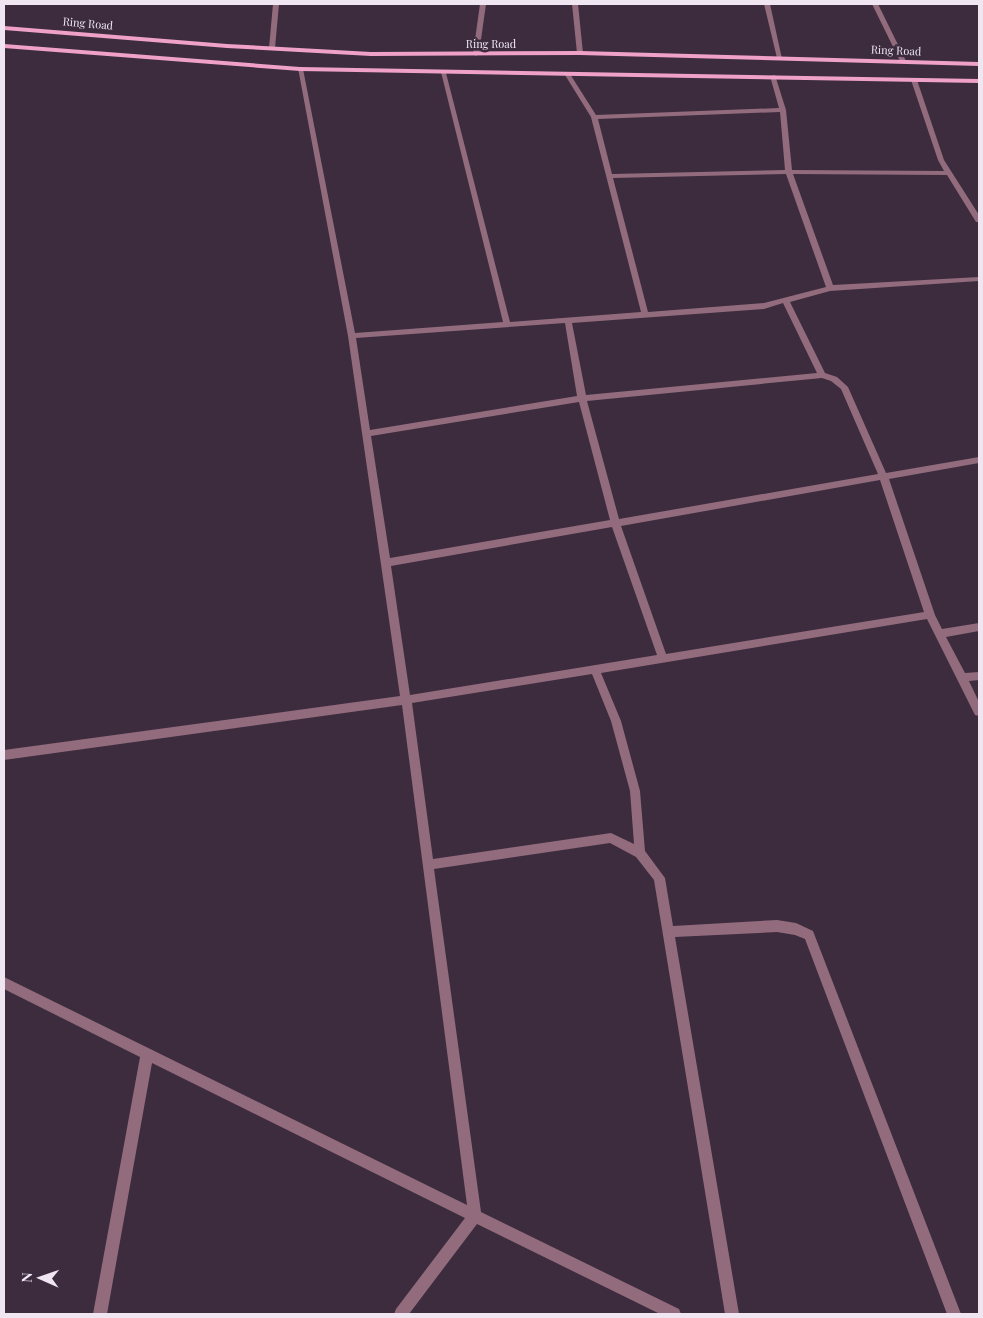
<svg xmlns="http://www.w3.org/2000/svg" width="983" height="1318" font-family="'Playfair Display',serif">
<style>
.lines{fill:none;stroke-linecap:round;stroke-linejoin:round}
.street{fill:#926b7d;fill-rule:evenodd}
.primary{fill:#f0a1c8;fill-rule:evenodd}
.labels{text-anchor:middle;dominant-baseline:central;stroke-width:5;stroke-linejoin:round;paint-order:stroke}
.far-street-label{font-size:11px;fill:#f0e6f2;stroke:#3c2c3e}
</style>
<rect width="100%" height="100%" fill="#3c2c3e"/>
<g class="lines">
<g class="street">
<polygon points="273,4 279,4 275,48 272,50 269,48"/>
<polygon points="480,4 486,4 479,54 476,56 473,54"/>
<polygon points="572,4 578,4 583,53 580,55 577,53"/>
<polygon points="764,4 770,4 782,59 777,58"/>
<polygon points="872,4 878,4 906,61 905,62 900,61"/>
<path d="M298 68 303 69 355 333 503 322 441 72 446 73 510 322 641 312 591 117 565 75 566 74H570L596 115 779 108 770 76 775 75 786 110 792 170 944 171 938 160 911 80 914 78 917 80 944 160 979 215V222H976L947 175 793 174 833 285 979 277V281L830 291 790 302 825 373 837 377 848 387 886 473 979 457V463L889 479 935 615 942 629 979 623V631L946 637 965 673 979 672V680L969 681 979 702V716L975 715 927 619 601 673 621 721 640 791 645 851 665 878 673 926 777 920 796 923 813 931 961 1314H947L805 939 795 935 777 932 675 937 739 1314H725L654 880 636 857 610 843 434 869 481 1212 679 1309 681 1314H660L477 1224 409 1314H394L396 1309 465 1218 152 1063 107 1314H93L140 1057 4 989V977L467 1205 402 705 4 760V750L400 696 348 336ZM780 112 785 170 612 174 598 119ZM786 174 826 287 764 303 648 312 613 178ZM783 303 817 373 586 395 572 323 764 309ZM565 323 577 396 370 430 356 338ZM822 378 831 381 841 389 878 474 619 519 587 401ZM579 402 610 520 390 558 371 436ZM880 480 924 612 666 654 621 526ZM612 527 657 655 410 695 391 566ZM592 674 611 721 630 791 634 844 611 833 433 859 412 703Z"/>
</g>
<g class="primary">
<polygon points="4,26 227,44 371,52 580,51 979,62 979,66 580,55 371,56 227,48 4,30"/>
<polygon points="4,44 300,67 979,79 979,83 300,71 4,48"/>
</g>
</g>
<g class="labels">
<g class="far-street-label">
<text transform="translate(88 23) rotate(5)">Ring Road</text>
<text x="491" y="43">Ring Road</text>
<text transform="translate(896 50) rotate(2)">Ring Road</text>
</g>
</g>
<rect width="983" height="1318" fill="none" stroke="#f0e6f2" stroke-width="10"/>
<g transform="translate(40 1278) rotate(272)" stroke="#3c2c3e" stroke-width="4" paint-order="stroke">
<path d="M0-4L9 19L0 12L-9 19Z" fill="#f0e6f2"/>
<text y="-8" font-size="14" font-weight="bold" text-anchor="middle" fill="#f0e6f2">N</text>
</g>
</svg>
